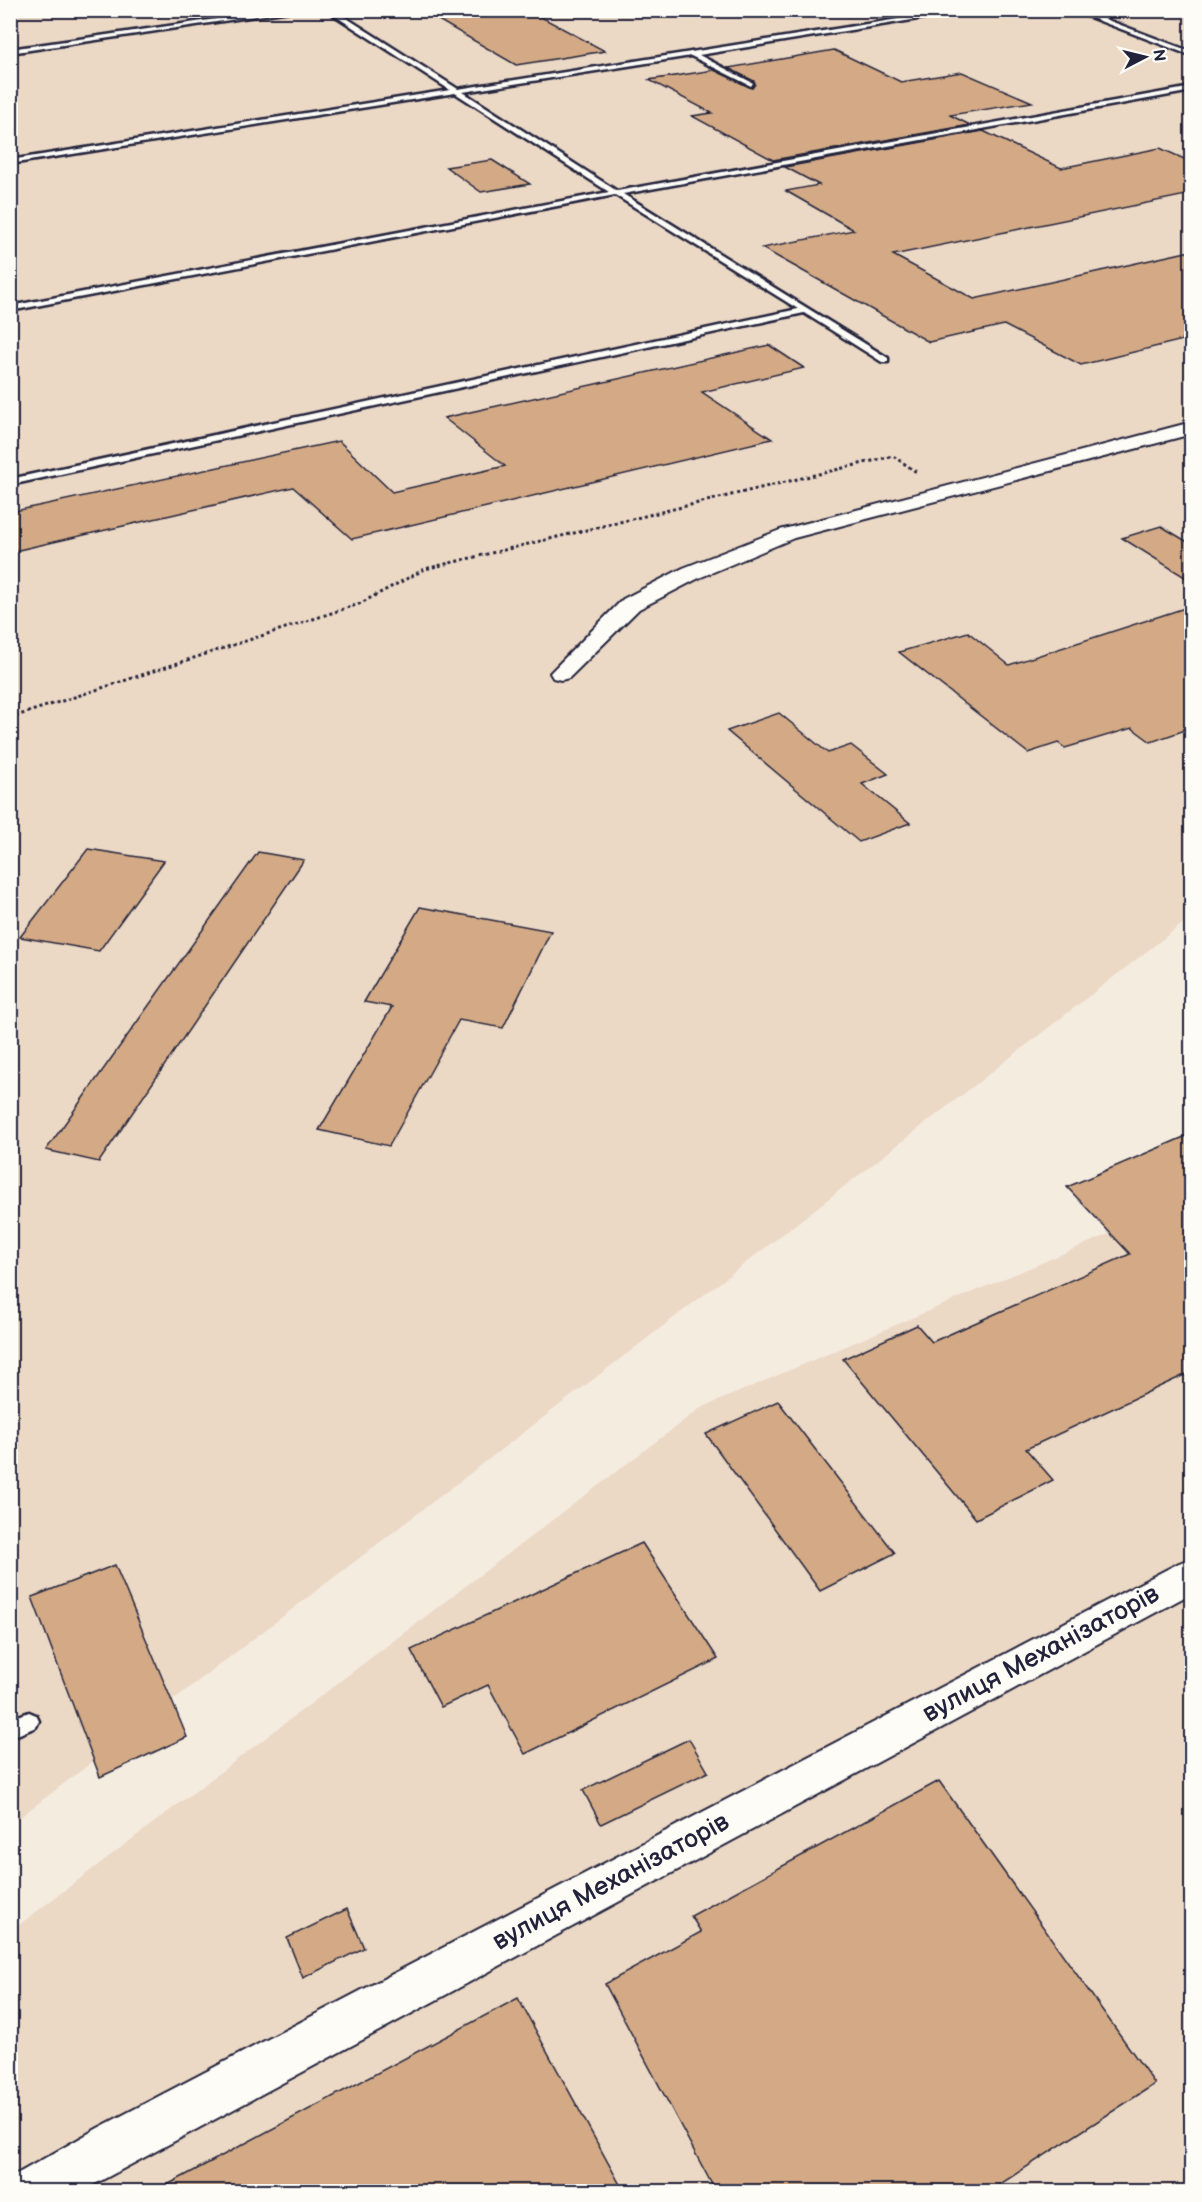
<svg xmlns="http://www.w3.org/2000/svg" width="1202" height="2202" font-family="'Balsamiq Sans',sans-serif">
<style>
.built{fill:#ebd8c5}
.building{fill:#d3aa85;stroke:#22223b;stroke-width:1.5}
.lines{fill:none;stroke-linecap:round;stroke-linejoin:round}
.lane-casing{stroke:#22223b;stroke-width:5}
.street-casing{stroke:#22223b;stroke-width:4}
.path{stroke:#22223b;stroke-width:3;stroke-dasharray:3 3;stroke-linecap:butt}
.lane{fill:#fdfcf7;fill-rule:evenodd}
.street{fill:#fdfcf7;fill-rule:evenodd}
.labels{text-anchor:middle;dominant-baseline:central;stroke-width:4.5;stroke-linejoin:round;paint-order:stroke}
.near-street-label{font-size:26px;fill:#22223b;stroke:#fdfcf7}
</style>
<rect width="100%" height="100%" fill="#f5ece0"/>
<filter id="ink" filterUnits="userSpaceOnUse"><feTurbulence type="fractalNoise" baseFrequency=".0167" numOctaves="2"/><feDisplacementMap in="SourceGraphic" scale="12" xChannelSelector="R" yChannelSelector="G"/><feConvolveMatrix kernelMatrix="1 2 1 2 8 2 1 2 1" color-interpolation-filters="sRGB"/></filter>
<g filter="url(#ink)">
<g class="built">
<polygon points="11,11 1191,11 1191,917 743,1265 11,1824"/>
<polygon points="1191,1199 1191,2191 11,2192 11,1931 699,1409"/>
</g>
<g class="building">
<polygon points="421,10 528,10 605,51 516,65"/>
<polygon points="834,50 901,82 962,72 1032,102 950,115 970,125 773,160 692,116 712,113 649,80 714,70 752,88 755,84 754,81 728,68"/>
<polygon points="983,131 1061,168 1160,148 1191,162 1191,194 893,255 974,299 1191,251 1191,338 1081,365 1004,325 929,342 762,248 854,230 786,191 819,185 785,167"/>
<polygon points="492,160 530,184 481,192 446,167"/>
<polygon points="769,345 804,368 702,392 772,439 352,539 293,487 10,552 10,512 339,441 392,492 505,466 444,418"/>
<polygon points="1161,526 1191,544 1191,581 1122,538"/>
<polygon points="1191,606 1191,728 1151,742 1132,728 1065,748 1058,743 1028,753 899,652 968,632 1009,665"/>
<polygon points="779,713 828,753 851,745 888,774 862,784 910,823 859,842 727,731"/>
<polygon points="88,849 164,861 99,951 20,937"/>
<polygon points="258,852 304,860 99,1162 46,1150"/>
<polygon points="420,907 551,931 503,1028 459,1020 389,1146 319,1130 392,1007 364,1002"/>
<polygon points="1191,1134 1191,1372 1026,1449 1053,1480 976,1519 843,1359 917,1325 932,1342 1130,1254 1067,1187"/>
<polygon points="778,1401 895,1553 820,1591 706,1434"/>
<polygon points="642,1543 718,1659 525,1754 488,1685 441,1707 411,1650"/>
<polygon points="115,1565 187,1737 100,1777 32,1597"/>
<polygon points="689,1739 708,1772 601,1824 583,1790"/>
<polygon points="939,1781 1155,2084 988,2192 716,2192 605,1984 701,1932 691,1916"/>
<polygon points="347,1909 364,1948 303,1978 287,1938"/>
<polygon points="518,1998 624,2192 154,2192"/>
</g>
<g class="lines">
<defs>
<g id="lane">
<polygon points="278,10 297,10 10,53 10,49"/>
<polygon points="326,10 334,10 458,89 955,10 973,10 699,55 753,83 751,86 691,56 463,92 617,191 1192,87 1192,91 623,194 888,358 888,362 882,362 804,313 10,485 10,479 798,309 615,195 10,311 10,306 609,192 455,93 10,164 10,160 450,90"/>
<polygon points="1071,10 1081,10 1192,52 1192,56"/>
<polygon points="29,1712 36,1715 39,1721 36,1727 10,1738 10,1719"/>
</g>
<g id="street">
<polygon points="1192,422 1192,434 794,538 699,578 639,609 569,678 561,680 553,678 550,673 623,599 683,568 780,530"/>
<polygon points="1192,1558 1192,1593 80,2192 10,2192 15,2175 98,2128 1179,1563"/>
</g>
</defs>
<use href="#lane" class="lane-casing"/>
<use href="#street" class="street-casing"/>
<polyline class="path" points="10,718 359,604 425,569 893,456 918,473"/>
<use href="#lane" class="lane"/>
<use href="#street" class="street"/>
</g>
</g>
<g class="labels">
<g class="near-street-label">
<text transform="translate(1041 1654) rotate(-28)">вулиця Механізаторів</text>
<text transform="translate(611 1882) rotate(-28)">вулиця Механізаторів</text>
</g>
</g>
<rect width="1202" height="2202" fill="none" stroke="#fdfcf7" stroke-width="36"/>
<rect x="18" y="18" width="1166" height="2166" fill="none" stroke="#22223b" stroke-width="2" filter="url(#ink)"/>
<g transform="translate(1145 57) rotate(83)" stroke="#fdfcf7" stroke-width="4.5" paint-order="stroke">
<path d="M0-4.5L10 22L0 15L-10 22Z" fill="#22223b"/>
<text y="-9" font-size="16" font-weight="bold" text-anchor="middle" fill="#22223b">N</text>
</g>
</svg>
